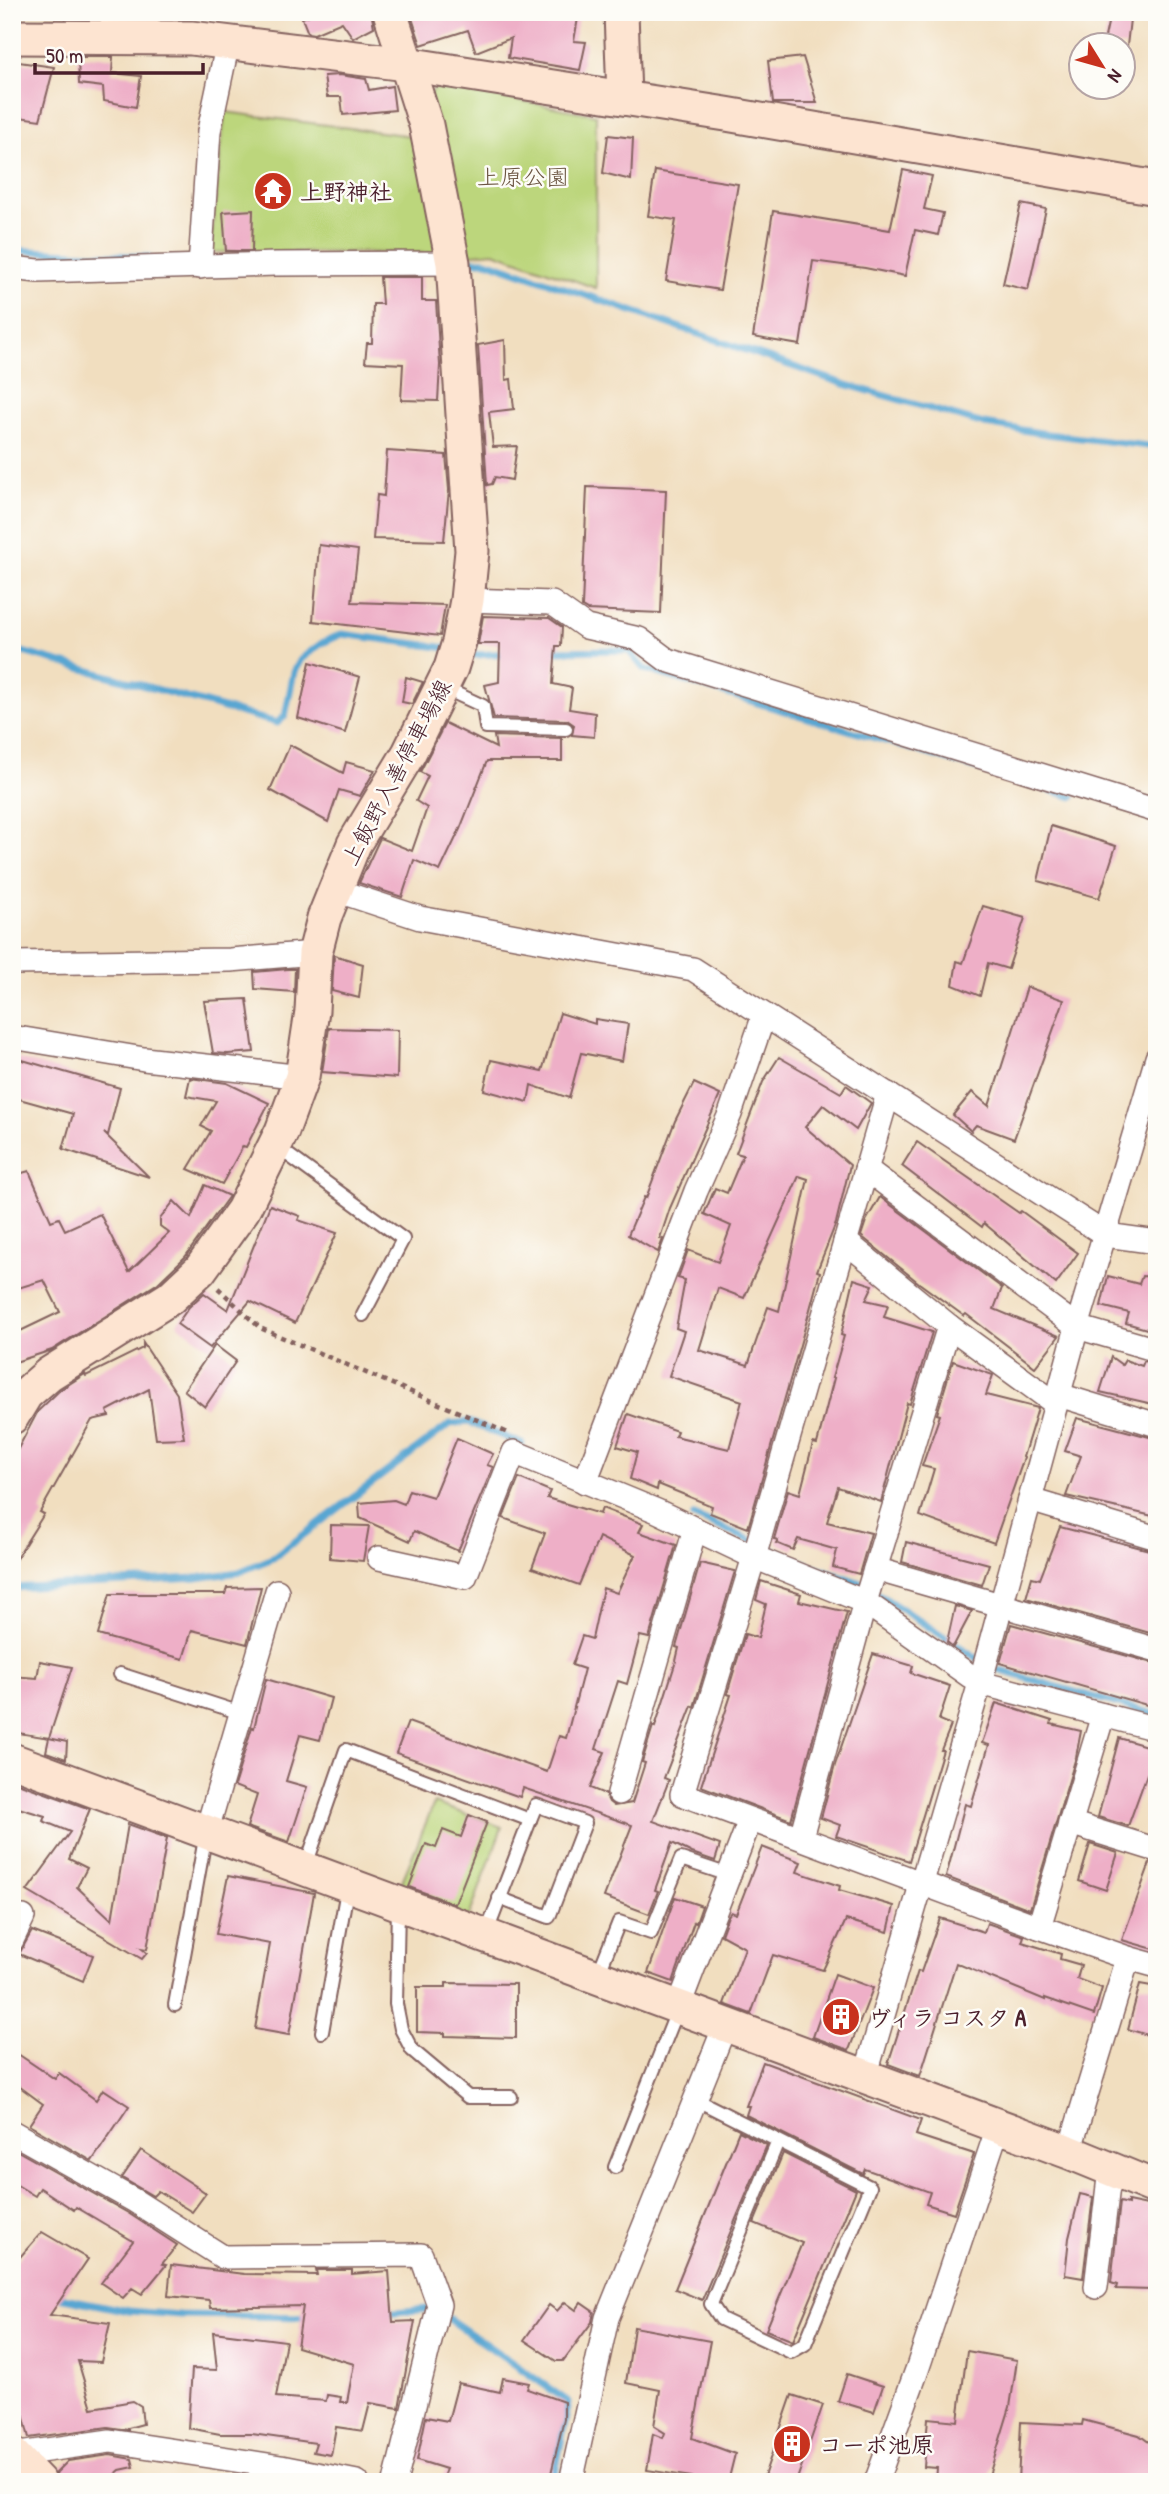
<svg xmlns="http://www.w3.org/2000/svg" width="1169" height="2494" font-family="'Patrick Hand','Klee One',sans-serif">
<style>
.green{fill:#bcd67c;stroke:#837a54;stroke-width:2}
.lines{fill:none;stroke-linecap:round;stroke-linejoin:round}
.stream{stroke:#59a6d2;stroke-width:7}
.building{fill:#eeafc7;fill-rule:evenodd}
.lane-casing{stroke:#84625f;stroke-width:16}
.street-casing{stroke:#84625f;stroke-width:26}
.secondary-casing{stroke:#84625f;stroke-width:37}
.path{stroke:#84625f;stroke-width:4.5;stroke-dasharray:5 5;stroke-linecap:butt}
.lane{stroke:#fff;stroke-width:12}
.street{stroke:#fff;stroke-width:23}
.secondary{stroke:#fde4d1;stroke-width:33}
.labels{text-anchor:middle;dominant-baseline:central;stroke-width:5;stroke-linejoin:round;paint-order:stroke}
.park-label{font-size:23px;fill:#6c5643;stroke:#fdfcf7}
.poi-label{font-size:23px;font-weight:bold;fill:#4a1f2b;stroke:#fdfcf7;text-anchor:start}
.street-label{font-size:23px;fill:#4a1f2b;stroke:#fdfcf7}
</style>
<rect width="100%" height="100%" fill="#fdfcf7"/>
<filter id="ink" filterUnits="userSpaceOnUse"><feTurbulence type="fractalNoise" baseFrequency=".0143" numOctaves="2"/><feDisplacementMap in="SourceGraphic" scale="14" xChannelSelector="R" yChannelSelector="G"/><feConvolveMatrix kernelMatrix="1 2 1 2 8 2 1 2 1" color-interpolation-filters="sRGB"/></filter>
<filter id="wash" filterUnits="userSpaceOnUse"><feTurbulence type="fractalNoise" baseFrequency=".00686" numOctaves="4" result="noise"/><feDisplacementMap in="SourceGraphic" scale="28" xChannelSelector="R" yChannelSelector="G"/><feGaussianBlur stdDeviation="1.57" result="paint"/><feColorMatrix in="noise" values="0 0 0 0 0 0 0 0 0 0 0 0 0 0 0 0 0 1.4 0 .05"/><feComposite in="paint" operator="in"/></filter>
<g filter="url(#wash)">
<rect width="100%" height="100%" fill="#f1debf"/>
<g class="green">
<polygon points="438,85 596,115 596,288 494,252 463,255 427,97"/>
<polygon points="225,112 419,137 443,253 210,252"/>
<polygon points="434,1803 502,1827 469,1917 399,1889"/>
</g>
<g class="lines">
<g class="stream">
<polyline points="12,250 148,257"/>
<polyline points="461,261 486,261 844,384 984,424 1047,434 1157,447"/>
<polyline points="12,649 277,723 285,716 294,672 301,659 322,643 342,634 447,648"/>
<polyline points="549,651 628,650 644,669 1073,797"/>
<polyline points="465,653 475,655 509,653"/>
<polyline points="694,1516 804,1563 861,1583 994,1669 1157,1715"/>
<polyline points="12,1588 196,1578 239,1572 273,1558 450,1424 469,1422 522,1444"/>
<polyline points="54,2296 129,2311 180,2315 310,2317"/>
<polyline points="385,2313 428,2309 448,2318 569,2402 553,2482"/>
</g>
</g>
<g id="blocks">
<g class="building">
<polygon points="317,12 371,12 374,27 353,38 342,22 314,34 308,33 302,18"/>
<polygon points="410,12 533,12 578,18 574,41 586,42 580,70 508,58 511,38 476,52 468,30 421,45"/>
<polygon points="1110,14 1130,19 1127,46 1103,46"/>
<polygon points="78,57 113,57 112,73 141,76 136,107 104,101 103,87 79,84"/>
<polygon points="803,57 817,103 773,103 768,61"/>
<polygon points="12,61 54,67 40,120 12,116"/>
<polygon points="340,75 366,79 369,90 392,86 395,110 343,115 341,97 327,97 324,76"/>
<polygon points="608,135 633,138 631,180 603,173"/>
<polygon points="903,170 932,176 924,209 943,213 938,235 915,230 905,276 865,268 813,261 800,345 753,337 773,211 890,230"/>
<polygon points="655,171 738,184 720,290 666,281 676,220 648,216"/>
<polygon points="1021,204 1046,209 1028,290 1003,284"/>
<polygon points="253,210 252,251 226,251 223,212"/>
<polygon points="380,277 422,277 422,301 436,301 440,365 438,401 401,400 403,364 365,362 367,343 372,343 373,304 382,304"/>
<polygon points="505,340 506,380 511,379 514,409 489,412 493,447 517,446 512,480 495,477 492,484 487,485 478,345"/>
<polygon points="387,451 446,455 449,490 444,541 373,539 377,495 384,496"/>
<polygon points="587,487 666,490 661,613 587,610 582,607"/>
<polygon points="319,545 358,550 352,602 445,605 440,636 313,621"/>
<polygon points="483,616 549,618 562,627 561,646 556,646 553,684 572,688 569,709 595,713 594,737 572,735 574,725 567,720 494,718 485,685 499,682 500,644 478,644"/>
<polygon points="310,662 360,677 345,733 298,718"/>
<polygon points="406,677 423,682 412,704 402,702"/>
<polygon points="445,723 496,748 494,736 562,738 562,761 487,761 460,829 440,871 414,860 402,897 359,883 380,838 412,851 427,808 416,801 428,776 420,772"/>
<polygon points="290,745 343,773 346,762 375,770 360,796 339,790 328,822 270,790"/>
<polygon points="1051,826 1116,846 1099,898 1038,881"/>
<polygon points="983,906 1025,918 1008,969 988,963 980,996 953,985 957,961 963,963"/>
<polygon points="334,955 363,964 359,998 332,991"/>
<polygon points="288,969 295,969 294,992 255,989 254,972"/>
<polygon points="1027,987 1064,1000 1014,1139 976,1125 971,1131 953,1115 972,1092 989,1106"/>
<polygon points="247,999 254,1052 228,1054 213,1053 204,1001"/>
<polygon points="560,1013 595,1024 595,1019 628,1024 622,1061 581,1053 569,1098 531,1085 528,1102 484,1090 491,1060 542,1071"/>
<polygon points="329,1028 398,1030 397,1078 322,1072"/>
<polygon points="12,1057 120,1088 108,1135 104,1133 149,1177 63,1149 73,1114 12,1097"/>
<path d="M779 1057 841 1093 846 1085 871 1103 856 1130 823 1105 805 1127 850 1165 836 1223 817 1271 820 1272 809 1313 748 1528 710 1513 712 1506 658 1484 657 1490 630 1479 637 1452 617 1446 628 1414 677 1431 675 1436 729 1449 742 1401 669 1376 684 1331 676 1328 685 1280 678 1278 688 1250 718 1262 731 1226 704 1214 715 1188 727 1193 743 1155 736 1153 763 1082ZM799 1176 808 1179 779 1311 768 1307 748 1365 699 1350 718 1288 744 1298Z"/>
<polygon points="190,1078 227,1083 269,1103 246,1147 243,1146 222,1184 188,1169 211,1131 201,1126 216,1101 186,1096"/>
<polygon points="694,1083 720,1095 670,1208 660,1238 663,1239 658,1252 628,1235 644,1197 646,1198 675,1121"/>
<polygon points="917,1142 1019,1213 1021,1211 1078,1253 1056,1284 984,1223 982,1227 902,1166"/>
<polygon points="29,1171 51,1221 59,1218 65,1230 100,1214 129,1272 169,1233 160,1226 160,1219 174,1201 191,1218 205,1185 229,1196 185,1257 158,1283 52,1350 12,1363 12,1335 60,1312 44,1280 12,1290 12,1176"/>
<polygon points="880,1197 1002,1288 994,1309 1059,1336 1035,1367 966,1314 964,1316 919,1283 861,1236 866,1221"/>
<polygon points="270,1205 300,1216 298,1220 337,1233 295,1323 250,1301 210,1348 177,1324 189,1307 204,1293 228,1310"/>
<polygon points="1108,1276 1139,1284 1142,1276 1157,1277 1157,1332 1126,1323 1129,1313 1101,1306"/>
<polygon points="854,1279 873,1285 866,1300 888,1305 884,1317 932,1332 910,1404 907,1403 881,1502 838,1487 827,1522 871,1533 859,1574 833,1567 837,1550 798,1539 793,1550 776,1543 778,1540 774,1539 788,1490 800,1494 813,1443 817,1444 834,1378 832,1378 844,1336 841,1335"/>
<polygon points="143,1343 177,1394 184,1438 156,1439 149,1389 107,1411 109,1416 92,1420 40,1512 44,1514 12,1565 12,1460 38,1411 60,1390 85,1374 86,1376 143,1348"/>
<polygon points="215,1345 236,1361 205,1407 184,1390"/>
<polygon points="1111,1357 1122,1365 1125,1360 1142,1366 1144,1361 1157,1364 1157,1405 1100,1392"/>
<polygon points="953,1361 993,1375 986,1395 1038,1408 1023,1457 1024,1458 994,1543 920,1516 934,1469 922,1466 940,1415 937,1414"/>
<polygon points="1077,1418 1157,1439 1157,1517 1066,1496 1081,1456 1065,1451"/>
<polygon points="457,1438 493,1454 487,1465 493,1467 458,1551 414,1531 410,1541 360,1518 359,1503 394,1500 404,1504 409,1490 433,1497"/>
<polygon points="519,1478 550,1491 547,1498 600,1514 602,1508 643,1524 639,1532 676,1545 649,1638 640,1636 627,1684 618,1681 596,1749 605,1752 590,1788 605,1794 609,1802 614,1806 632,1803 645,1763 642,1762 653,1726 655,1727 676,1661 679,1648 676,1647 700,1563 735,1571 694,1707 692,1706 664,1778 669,1780 653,1821 720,1845 715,1861 692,1853 672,1843 655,1890 658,1891 649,1914 604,1897 632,1825 523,1788 520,1797 396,1753 408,1722 547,1772 559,1736 566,1738 584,1669 572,1665 582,1636 592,1639 603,1588 617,1593 635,1555 599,1537 579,1585 532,1568 545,1533 503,1518"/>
<polygon points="331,1525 369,1526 363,1561 330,1558"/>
<polygon points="1060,1527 1157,1552 1157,1635 1026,1598 1032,1577 1040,1579"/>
<polygon points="906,1542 989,1564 982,1585 902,1562"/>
<polygon points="761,1581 801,1594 799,1601 847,1612 791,1820 701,1786 731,1695 727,1694 745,1634 758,1638 766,1604 756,1600"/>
<polygon points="261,1587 247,1644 192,1630 183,1659 98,1635 110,1594 225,1594 227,1588"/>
<polygon points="955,1606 972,1611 953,1647 947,1642"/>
<polygon points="1011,1624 1157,1664 1157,1708 1000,1663"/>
<polygon points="873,1654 913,1666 911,1673 950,1686 939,1720 951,1725 941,1750 943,1750 909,1861 836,1836 840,1825 821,1818 835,1765"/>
<polygon points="40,1661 72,1667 49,1738 12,1732 12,1676 37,1678"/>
<polygon points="266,1679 331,1698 320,1740 300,1735 286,1781 307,1787 289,1842 247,1827 257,1795 234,1786 252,1727 254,1728"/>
<polygon points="996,1703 1052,1721 1051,1724 1081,1731 1076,1757 1030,1909 946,1877 965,1804 971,1806 989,1745 982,1743"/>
<polygon points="49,1738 67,1742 66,1759 46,1752"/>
<polygon points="1119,1738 1157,1749 1157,1778 1147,1774 1128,1826 1098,1817"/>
<polygon points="12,1781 90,1809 69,1859 87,1868 77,1887 112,1920 128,1824 167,1838 147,1949 141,1948 147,1953 142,1959 27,1891 70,1832 43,1821 45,1816 12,1806"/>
<polygon points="469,1815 487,1822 455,1904 409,1887 426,1844 436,1848 443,1830 461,1837"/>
<polygon points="1090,1844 1118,1853 1106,1890 1079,1881"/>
<polygon points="762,1847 801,1862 797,1872 840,1886 839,1890 894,1906 888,1932 846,1920 823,1970 773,1955 751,2014 724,2004 745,1948 721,1935 728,1916 731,1912 736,1914"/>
<polygon points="1150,1863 1157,1864 1157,1950 1122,1940"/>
<polygon points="228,1876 314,1893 289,2035 255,2029 270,1944 216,1934"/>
<polygon points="675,1897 702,1906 696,1923 694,1922 673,1982 648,1973"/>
<polygon points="940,1918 984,1932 987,1923 1024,1936 1022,1942 1061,1954 1060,1959 1081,1965 1077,1979 1102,1988 1094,2015 1045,1998 1045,2000 956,1963 920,2076 888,2064 918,1971 921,1972"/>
<polygon points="32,1931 93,1955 83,1981 19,1954"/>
<polygon points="835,1974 873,1988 849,2050 813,2037"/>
<polygon points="446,1983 516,1984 516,2038 445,2036 445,2033 417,2032 417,1987 446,1987"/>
<polygon points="1140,1984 1157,1987 1157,2038 1128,2029"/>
<polygon points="12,2050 55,2079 59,2073 96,2100 103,2089 129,2106 92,2161 29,2125 43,2104 12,2081"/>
<polygon points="763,2062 921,2120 916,2135 974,2154 954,2213 926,2204 930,2192 865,2169 863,2174 746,2115 749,2106 746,2106"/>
<polygon points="739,2131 767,2145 702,2300 675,2289"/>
<polygon points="14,2149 128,2213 177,2245 162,2264 166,2265 142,2294 132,2288 123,2298 101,2283 133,2241 76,2207 74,2210 40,2188 35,2196 12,2182"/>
<polygon points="141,2150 206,2193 192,2212 158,2191 153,2196 122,2178"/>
<polygon points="783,2153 856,2190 793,2341 766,2330 802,2243 754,2223"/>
<polygon points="1080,2194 1093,2197 1083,2278 1065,2275 1069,2238"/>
<polygon points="1128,2201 1157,2207 1157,2269 1153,2290 1116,2289 1117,2285 1111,2283 1120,2202 1128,2204"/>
<polygon points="42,2232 88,2259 50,2315 110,2323 101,2362 78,2361 92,2408 133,2401 141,2406 143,2424 128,2428 128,2430 108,2427 29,2438 22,2410 12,2415 12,2266"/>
<polygon points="171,2265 244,2274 317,2275 316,2270 352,2270 352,2274 389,2271 393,2322 415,2321 399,2408 370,2403 363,2431 336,2427 331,2455 313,2452 316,2443 252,2434 220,2434 188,2428 192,2369 217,2370 213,2332 286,2341 276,2397 326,2401 327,2395 341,2397 340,2402 347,2402 354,2364 297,2347 303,2306 210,2308 209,2300 168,2296"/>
<polygon points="565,2302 576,2310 581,2303 594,2312 592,2322 563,2361 556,2361 524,2340 549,2305 557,2311"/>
<polygon points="634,2327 710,2341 692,2438 735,2454 728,2482 691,2482 692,2477 647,2470 653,2434 663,2438 665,2433 654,2426 660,2390 626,2383"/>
<polygon points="967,2351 1017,2360 1010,2407 987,2482 936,2482 937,2468 924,2467 928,2418 958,2421"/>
<polygon points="847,2374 883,2386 874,2412 838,2401"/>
<polygon points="503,2378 529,2383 527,2389 564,2402 564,2419 549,2482 441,2482 446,2469 417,2460 426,2417 448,2421 458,2383 500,2392"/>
<polygon points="792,2395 823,2405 796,2482 762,2482"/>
<polygon points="1083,2420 1139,2435 1157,2448 1157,2482 1018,2482 1021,2422 1082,2425"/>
<polygon points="110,2455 132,2459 134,2467 120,2470 106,2482 58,2482 56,2473 68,2461"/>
</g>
</g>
</g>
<g filter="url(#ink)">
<use href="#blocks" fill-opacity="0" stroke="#84625f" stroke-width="2"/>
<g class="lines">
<defs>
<g id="lane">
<polyline points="442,687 483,706 486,727 566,729"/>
<polyline points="276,1146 403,1239 363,1315"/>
<polyline points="120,1674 241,1713"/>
<polyline points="305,1868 346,1750 530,1820 486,1934"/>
<polyline points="499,1898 549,1917 585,1823 536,1805 530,1820"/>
<polyline points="398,1907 396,2004 401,2029 412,2050 468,2097 511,2097"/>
<polyline points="597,1977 619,1922 651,1933 681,1859 729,1875"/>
<polyline points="175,2005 206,1833"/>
<polyline points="322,2032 348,1884"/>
<polyline points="695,2099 870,2187 805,2344 791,2352 721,2319 711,2304 778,2141"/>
<polyline points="615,2167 678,2009"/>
</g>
<g id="street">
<polyline points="200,267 209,131 228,42"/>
<polyline points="12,268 38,271 276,264 453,263"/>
<polyline points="467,600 552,603 586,627 639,639 667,660 1157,811"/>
<polyline points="335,890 420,918 693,969 1106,1235 1157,1242"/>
<polyline points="12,963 230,960 315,953"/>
<polyline points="12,1037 144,1059 302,1077"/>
<polyline points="888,1094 754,1557 682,1794 1039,1927 1128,1958"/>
<polyline points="866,1169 1077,1327 1157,1350"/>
<polyline points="949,1326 1056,1404"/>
<polyline points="1059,1395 1157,1425"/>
<polyline points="585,1482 696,1191 730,1114 764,1015"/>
<polyline points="1030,1500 1157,1538"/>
<polyline points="379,1558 465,1577 514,1452 657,1511 754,1557 865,1602 980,1683 1157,1729"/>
<polyline points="875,1569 1157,1650"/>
<polyline points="619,1793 695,1529"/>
<polyline points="1070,1823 1157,1850"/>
<polyline points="206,1833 277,1591"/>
<polyline points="801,1837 865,1602 949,1326 845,1241"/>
<polyline points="1039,1927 1103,1715"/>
<polyline points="12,1940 23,1917"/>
<polyline points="678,2008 750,1820"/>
<polyline points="865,2077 980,1683 1077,1327 1157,1058"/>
<polyline points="12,2132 135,2201 223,2257 421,2255 439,2305 395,2482"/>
<polyline points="1069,2152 1128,1958 1157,1966"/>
<polyline points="1096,2287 1110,2169"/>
<polyline points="12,2455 110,2441 281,2467 357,2482"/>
<polyline points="571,2482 607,2318 725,2026"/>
<polyline points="876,2482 917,2370 998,2127"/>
</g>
<g id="secondary">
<polyline points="621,12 624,98"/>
<polyline points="12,37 191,38 406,64 726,114 1157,188"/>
<polyline points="12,1417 26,1394 49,1374 170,1298 200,1270 243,1210 282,1131 302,1077 312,1011 315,953 324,918 354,844 409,753 451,668 459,642 467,600 472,551 453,263 426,125 390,12"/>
<polyline points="12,1760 1069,2152 1157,2188"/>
<polyline points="12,2454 39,2482"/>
</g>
</defs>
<use href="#lane" class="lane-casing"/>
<use href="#street" class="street-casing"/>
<use href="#secondary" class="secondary-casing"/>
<polyline class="path" points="218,1288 260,1328 508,1433"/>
<use href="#lane" class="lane"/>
<use href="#street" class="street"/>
<use href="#secondary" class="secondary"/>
</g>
</g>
<defs>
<symbol id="temple-disc" viewBox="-11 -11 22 22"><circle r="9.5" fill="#c8321e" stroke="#fdfcf7"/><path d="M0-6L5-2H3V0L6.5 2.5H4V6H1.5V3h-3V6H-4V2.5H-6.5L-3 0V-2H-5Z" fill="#fff"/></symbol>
<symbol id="building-disc" viewBox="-11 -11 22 22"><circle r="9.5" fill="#c8321e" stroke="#fdfcf7"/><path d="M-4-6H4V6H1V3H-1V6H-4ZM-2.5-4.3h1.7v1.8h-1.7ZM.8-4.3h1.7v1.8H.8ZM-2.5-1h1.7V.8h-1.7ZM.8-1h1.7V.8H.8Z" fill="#fff"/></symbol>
</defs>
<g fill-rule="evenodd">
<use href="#temple-disc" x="251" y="169" width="44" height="44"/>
<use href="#building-disc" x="819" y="1995" width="44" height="44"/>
<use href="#building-disc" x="770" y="2422" width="44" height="44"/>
</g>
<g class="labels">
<g class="park-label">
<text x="523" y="176">上原公園</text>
</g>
<g class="poi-label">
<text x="300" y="191">上野神社</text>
<text x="868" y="2017">ヴィラ コスタ A</text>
<text x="819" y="2444">コーポ池原</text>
</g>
<g class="street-label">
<text transform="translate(396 772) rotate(-62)">上飯野入善停車場線</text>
</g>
</g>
<rect width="1169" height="2494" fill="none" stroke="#fdfcf7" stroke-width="42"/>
<g transform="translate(1102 66) rotate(127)"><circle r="33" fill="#fdfcf7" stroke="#b5a4a5" stroke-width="2"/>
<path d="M0-5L12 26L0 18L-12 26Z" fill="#c8321e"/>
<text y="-10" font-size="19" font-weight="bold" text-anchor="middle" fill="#4a1f2b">N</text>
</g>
<path d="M35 63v10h168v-10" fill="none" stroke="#4a1f2b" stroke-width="3.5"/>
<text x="46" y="63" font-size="21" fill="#4a1f2b" stroke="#fdfcf7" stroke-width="5" paint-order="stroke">50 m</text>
</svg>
